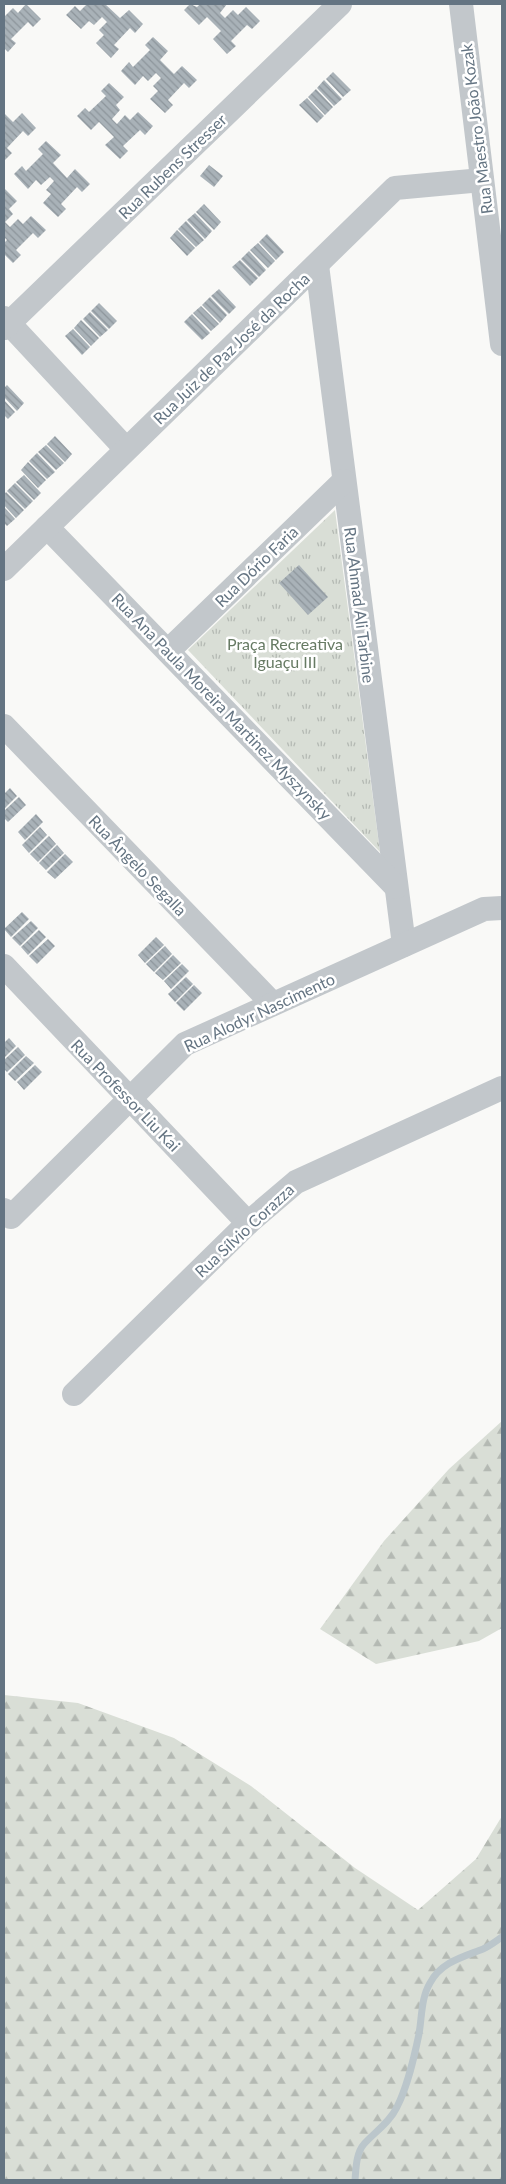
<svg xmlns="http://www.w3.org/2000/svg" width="506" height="2184" font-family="Lato,sans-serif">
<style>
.forest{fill:url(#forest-firs)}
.park{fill:url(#park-tufts)}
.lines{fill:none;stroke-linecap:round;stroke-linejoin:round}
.stream{stroke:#bbc6cb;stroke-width:7}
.building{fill:url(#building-back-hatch)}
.minor{stroke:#c2c7cb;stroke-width:24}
.labels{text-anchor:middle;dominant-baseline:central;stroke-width:5;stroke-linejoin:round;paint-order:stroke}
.street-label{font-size:16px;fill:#647482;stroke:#fff}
.park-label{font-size:16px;fill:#667a63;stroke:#fff}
</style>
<defs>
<pattern id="forest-firs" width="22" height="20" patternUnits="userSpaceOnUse" patternTransform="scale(1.25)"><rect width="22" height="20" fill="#d9ded6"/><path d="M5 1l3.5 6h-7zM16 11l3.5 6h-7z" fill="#b4b9b3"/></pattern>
<pattern id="park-tufts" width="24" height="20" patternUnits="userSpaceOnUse" patternTransform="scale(1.25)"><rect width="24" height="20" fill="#d9ded6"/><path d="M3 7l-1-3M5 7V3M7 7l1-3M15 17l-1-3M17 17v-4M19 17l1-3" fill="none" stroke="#b4b9b3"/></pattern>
<pattern id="building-back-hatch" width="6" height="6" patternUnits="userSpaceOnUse" patternTransform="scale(1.25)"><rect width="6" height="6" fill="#a9b2b8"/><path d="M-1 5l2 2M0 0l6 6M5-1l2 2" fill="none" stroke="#8d959b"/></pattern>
</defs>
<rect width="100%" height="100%" fill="#f9f9f7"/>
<g class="forest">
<polygon points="502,1421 502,1628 479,1641 376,1664 320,1629 384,1541 449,1469"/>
<polygon points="4,1695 78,1703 174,1738 251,1786 355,1868 418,1910 476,1859 502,1816 502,2180 4,2180"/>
</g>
<polygon class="park" points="335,510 380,852 188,650"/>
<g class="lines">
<path class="stream" d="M355 2180C356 2169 356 2153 364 2144 375 2132 390 2122 397 2107 408 2085 414 2058 419 2034 422 2017 421 1998 430 1983 441 1962 463 1957 483 1949 490 1946 496 1941 502 1937"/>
</g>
<g class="building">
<polygon points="26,4 41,19 33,27 28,22 11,39 16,43 8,52 4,48 4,14 5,16 13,8 18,13"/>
<polygon points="87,4 105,4 120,18 129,10 143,24 135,33 130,28 114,45 119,49 111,58 96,43 104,35 99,30 107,22 102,17 94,25 89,21 81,29 66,15 75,6 80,11"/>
<polygon points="190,4 197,7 200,4 227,4 220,13 225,18 233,10 238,15 246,7 260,21 252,29 247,25 231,41 236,46 227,54 213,39 221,31 207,17 199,25 184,10"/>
<polygon points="153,37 168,51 160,60 174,74 182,66 197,80 189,88 184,83 168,100 173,105 165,113 150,99 158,91 153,86 161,78 156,73 148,81 143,76 135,85 121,71 129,62 133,67 150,50 145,45"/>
<polygon points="333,72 351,90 343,97 326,79"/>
<polygon points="324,80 342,99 334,106 317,88"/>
<polygon points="109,83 124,97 116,105 120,110 112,119 117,124 125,115 130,120 138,112 153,126 145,135 140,130 123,146 128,151 120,159 105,145 114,137 99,122 91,130 77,116 85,108 89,112 106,96 101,91"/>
<polygon points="316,89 333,107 325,115 308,97"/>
<polygon points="307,98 324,116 317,123 299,105"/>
<polygon points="4,113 13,122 22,113 36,128 28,136 23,131 7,148 12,153 4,161"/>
<polygon points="46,141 61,155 53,163 67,178 75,169 90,184 82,192 77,187 61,204 66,209 58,217 43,203 51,194 46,190 54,181 50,177 41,185 36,180 28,189 14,174 22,166 26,171 43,154 38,149"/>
<polygon points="209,165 223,176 214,187 200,176"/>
<polygon points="4,188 17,201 9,209 13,214 5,222 10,227 18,219 23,224 31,216 46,230 38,238 33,233 16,250 21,255 13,263 4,254 4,243 7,240 4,237"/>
<polygon points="204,204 221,222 214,230 196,212"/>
<polygon points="195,213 212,231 205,239 187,220"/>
<polygon points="186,221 204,240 196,247 178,229"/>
<polygon points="177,230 195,248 187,256 170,238"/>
<polygon points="267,234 284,252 276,260 259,242"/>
<polygon points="258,243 275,261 268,268 250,250"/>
<polygon points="249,251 266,270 259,277 241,259"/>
<polygon points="240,260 258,278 250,286 232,267"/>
<polygon points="219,289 236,307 229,314 211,296"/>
<polygon points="210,297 227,315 220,323 202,305"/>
<polygon points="99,303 117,321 109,329 91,311"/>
<polygon points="201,306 219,324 211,331 193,313"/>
<polygon points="90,312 108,330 100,337 83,319"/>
<polygon points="192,314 210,333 202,340 184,322"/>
<polygon points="81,320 99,338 91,346 74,328"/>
<polygon points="73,329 90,347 82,355 65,336"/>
<polygon points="7,385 24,403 17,411 4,397 4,388"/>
<polygon points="4,400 15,412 8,419 4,415"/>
<polygon points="55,436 72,454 65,462 47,444"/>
<polygon points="46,445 64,463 56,470 38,452"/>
<polygon points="37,453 55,472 47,479 29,461"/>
<polygon points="28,462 46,480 38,488 21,470"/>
<polygon points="24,475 41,493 34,500 16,482"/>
<polygon points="15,483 33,501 25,509 7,491"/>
<polygon points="6,492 24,510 16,518 4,505 4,495"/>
<polygon points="4,507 15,519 7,526 4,523"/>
<polygon points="299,565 328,597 308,615 279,583"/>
<polygon points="10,788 17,796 4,809 4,794"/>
<polygon points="19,797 26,805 8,822 4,818 4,811"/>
<polygon points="36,814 43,822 25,840 18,832"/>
<polygon points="40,827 47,835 29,853 22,845"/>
<polygon points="49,836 56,844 38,862 30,854"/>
<polygon points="57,845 64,853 46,870 39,863"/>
<polygon points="65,854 73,862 55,879 47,872"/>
<polygon points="22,912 29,919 11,937 4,929"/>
<polygon points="31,921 38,928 20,946 12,938"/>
<polygon points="39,930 46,937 28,955 21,947"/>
<polygon points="156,937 164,945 145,963 138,955"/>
<polygon points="48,939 55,946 37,964 29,956"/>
<polygon points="165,946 172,954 154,972 146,964"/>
<polygon points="173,955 181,963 163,980 155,973"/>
<polygon points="182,964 189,971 171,989 164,981"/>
<polygon points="186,977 193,984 175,1002 168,994"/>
<polygon points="194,985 202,993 184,1011 176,1003"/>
<polygon points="9,1038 16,1046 4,1058 4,1043"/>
<polygon points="18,1047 25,1055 7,1072 4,1069 4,1060"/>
<polygon points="26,1056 34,1063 15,1081 8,1074"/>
<polygon points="35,1065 42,1072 24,1090 17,1082"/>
</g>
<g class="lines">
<g class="minor">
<polyline points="461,4 502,344"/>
<polyline points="317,265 404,945"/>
<polyline points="4,318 126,449"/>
<polyline points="4,328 340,4"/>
<polyline points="47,527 396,887"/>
<polyline points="4,569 395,188 482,180"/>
<polyline points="168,651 344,481"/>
<polyline points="4,726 273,1004"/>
<polyline points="4,966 248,1223"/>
<polyline points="4,1210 11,1217 185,1044 484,909 502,908"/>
<polyline points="74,1394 248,1223 296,1182 502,1088"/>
</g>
</g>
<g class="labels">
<g class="street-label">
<text transform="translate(476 129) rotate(-97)">Rua Maestro João Kozak</text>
<text transform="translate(172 166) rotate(-44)">Rua Rubens Stresser</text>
<text transform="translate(231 348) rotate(-44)">Rua Juiz de Paz José da Rocha</text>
<text transform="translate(256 566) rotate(-44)">Rua Dório Faria</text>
<text transform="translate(360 605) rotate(83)">Rua Ahmad Ali Tarbine</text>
<text transform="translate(222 706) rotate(46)">Rua Ana Paula Moreira Martinez Myszynsky</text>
<text transform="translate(138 865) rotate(46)">Rua Ângelo Segalla</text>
<text transform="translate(259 1012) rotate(-25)">Rua Alodyr Nascimento</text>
<text transform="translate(126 1095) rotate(46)">Rua Professor Liu Kai</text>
<text transform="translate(244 1230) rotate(-43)">Rua Sílvio Corazza</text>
</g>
<g class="park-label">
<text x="285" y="643">Praça Recreativa<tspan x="285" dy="18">Iguaçu III</tspan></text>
</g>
</g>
<rect width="506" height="2184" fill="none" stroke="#647482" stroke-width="10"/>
</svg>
